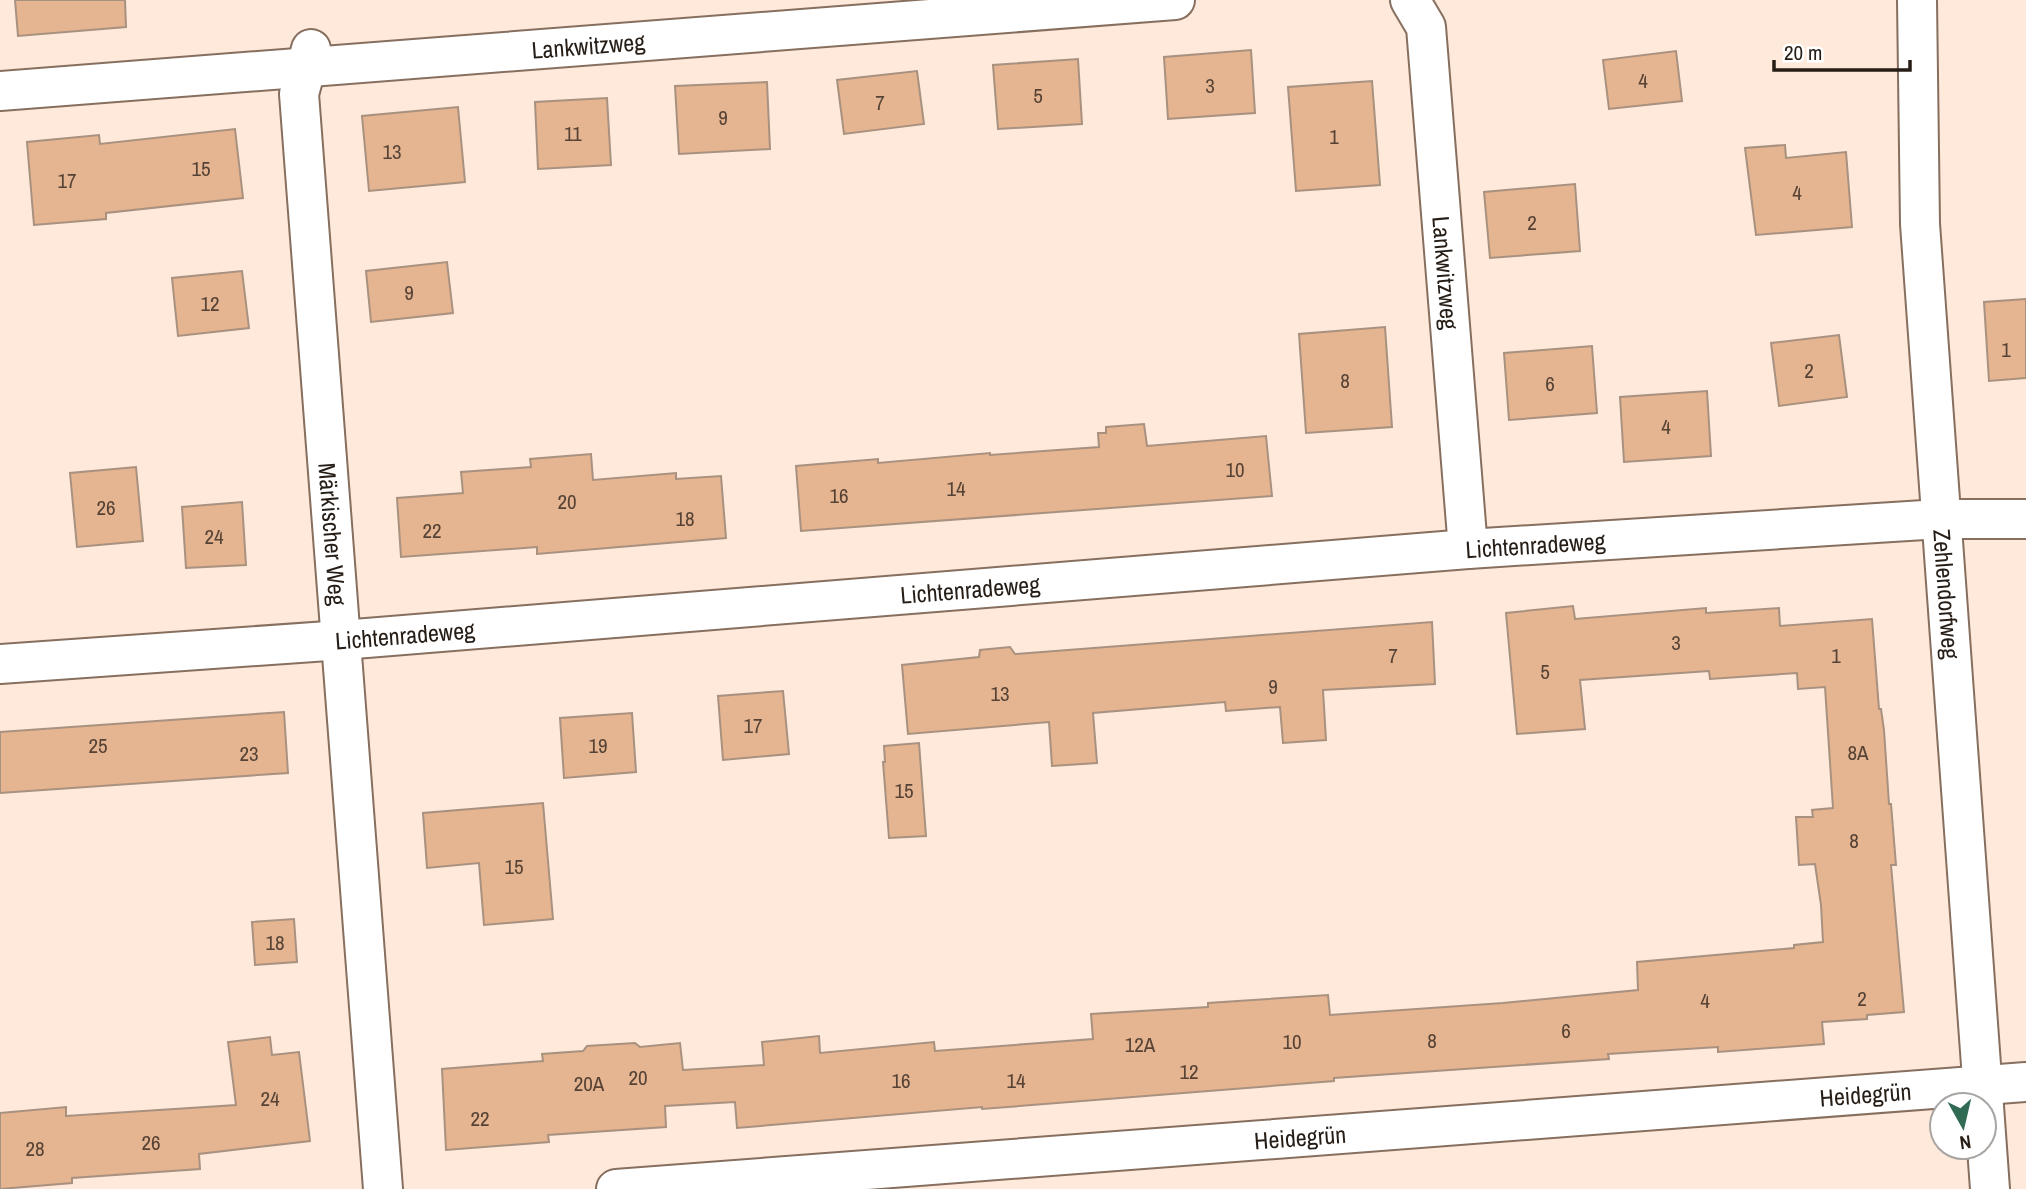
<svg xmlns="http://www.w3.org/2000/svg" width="2026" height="1189" font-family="'Archivo Narrow',sans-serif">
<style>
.building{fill:#e5b491;stroke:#a9917f;stroke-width:2}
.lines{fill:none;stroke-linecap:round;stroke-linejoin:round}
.minor-casing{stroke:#866f5e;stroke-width:42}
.minor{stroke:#fff;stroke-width:38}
.labels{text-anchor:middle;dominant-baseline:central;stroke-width:5;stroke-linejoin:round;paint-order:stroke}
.number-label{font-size:21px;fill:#564335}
.street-label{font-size:24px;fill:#261d16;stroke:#fff}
</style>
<rect width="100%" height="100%" fill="#ffe9da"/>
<g class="building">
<polygon points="15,0 125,0 126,27 18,36"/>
<polygon points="1251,50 1255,113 1168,119 1164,57"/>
<polygon points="1676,51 1682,101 1609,109 1603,60"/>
<polygon points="1078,59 1082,124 998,129 993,65"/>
<polygon points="917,71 924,124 844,134 837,80"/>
<polygon points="1372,81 1380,185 1296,191 1288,87"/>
<polygon points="767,82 770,149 679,154 675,86"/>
<polygon points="607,98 611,165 538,169 535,102"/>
<polygon points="458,107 465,182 369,191 362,116"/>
<polygon points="235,129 243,198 106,213 106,219 34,225 27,142 99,135 100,144"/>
<polygon points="1785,145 1786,158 1846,152 1852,227 1756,235 1745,148"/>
<polygon points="1575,184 1580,251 1490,258 1484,192"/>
<polygon points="447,262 453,313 371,322 366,271"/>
<polygon points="242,271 249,328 178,336 172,278"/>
<polygon points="2026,299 2026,378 1989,381 1984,302"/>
<polygon points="1385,327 1392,427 1306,433 1299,334"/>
<polygon points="1839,335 1847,397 1779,406 1771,343"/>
<polygon points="1592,346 1597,413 1509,420 1504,353"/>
<polygon points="1707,391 1711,456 1624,462 1620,397"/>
<polygon points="1144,424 1147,446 1266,436 1272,496 801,531 796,466 878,459 878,463 990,453 990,455 1099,447 1098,433 1106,433 1106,427"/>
<polygon points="591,454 593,480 676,473 676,479 721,476 726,538 537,554 537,547 401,557 397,498 463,493 461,472 531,467 530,459"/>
<polygon points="136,467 143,541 77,547 70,473"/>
<polygon points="242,502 246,565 186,568 182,507"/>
<polygon points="1573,606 1575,619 1706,608 1706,613 1779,608 1780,626 1872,619 1879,709 1881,709 1884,730 1889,804 1891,804 1896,865 1891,865 1904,1012 1867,1015 1867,1019 1822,1022 1824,1044 1718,1052 1718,1047 1608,1054 1609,1059 1334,1078 1334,1081 982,1109 982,1107 737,1128 735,1102 665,1106 666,1127 548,1135 549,1142 446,1150 442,1069 543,1061 542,1054 583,1051 587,1046 635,1043 640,1047 680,1043 683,1070 764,1065 762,1042 819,1036 820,1053 934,1042 935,1051 1093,1039 1091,1014 1208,1007 1208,1003 1328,995 1330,1015 1503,1003 1638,990 1637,962 1794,948 1794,945 1823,942 1821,905 1815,864 1799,865 1796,817 1813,817 1812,810 1833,808 1825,687 1798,689 1797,673 1710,679 1709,671 1580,680 1585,729 1517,734 1506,613"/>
<polygon points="1432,622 1435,684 1323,690 1326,740 1283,743 1280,707 1226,711 1225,702 1093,713 1097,763 1052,766 1049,722 908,734 902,665 979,657 980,650 1010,647 1015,654"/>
<polygon points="783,691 789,754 723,760 718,696"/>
<polygon points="284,712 288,773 0,793 0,732"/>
<polygon points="632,713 636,772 564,778 560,718"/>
<polygon points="919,743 926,836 889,838 883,762 885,762 884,746"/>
<polygon points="543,803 553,919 484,925 479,863 427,868 423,813"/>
<polygon points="294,919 297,962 255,965 252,922"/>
<polygon points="270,1037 272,1055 299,1052 310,1141 199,1154 200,1169 72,1178 72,1183 0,1189 0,1113 66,1107 66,1116 236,1105 228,1042"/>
</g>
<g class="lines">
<defs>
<g id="minor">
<path id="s1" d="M1410 0 1426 27 1468 549"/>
<path id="s2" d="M1917 0 1920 224 1990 1189"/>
<path id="s3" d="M311 49 299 94 383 1189"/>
<path id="s4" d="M0 91 1175 0"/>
<path id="s5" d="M0 664 342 640 1468 549 1940 519H2026"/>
<path id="s6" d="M616 1189 2026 1082"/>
</g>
</defs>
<use href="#minor" class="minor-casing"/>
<use href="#minor" class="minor"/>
</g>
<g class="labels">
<g class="number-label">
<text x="1643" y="80">4</text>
<text x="1210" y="85">3</text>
<text x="1038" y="95">5</text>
<text x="880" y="102">7</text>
<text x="723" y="117">9</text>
<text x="573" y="133">11</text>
<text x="1334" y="136">1</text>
<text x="392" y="151">13</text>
<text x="201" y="168">15</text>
<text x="67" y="180">17</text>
<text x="1797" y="192">4</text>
<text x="1532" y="222">2</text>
<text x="409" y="292">9</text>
<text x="210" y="303">12</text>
<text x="2006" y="349">1</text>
<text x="1809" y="370">2</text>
<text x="1345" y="380">8</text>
<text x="1550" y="383">6</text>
<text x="1666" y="426">4</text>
<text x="1235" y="469">10</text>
<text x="956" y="488">14</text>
<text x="839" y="495">16</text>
<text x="567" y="501">20</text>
<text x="106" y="507">26</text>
<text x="685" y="518">18</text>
<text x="432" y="530">22</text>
<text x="214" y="536">24</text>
<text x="1676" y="642">3</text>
<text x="1393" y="655">7</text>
<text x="1836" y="655">1</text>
<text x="1545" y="671">5</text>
<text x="1273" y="686">9</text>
<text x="1000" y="693">13</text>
<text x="753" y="725">17</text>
<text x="98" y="745">25</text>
<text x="598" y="745">19</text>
<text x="1858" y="752">8A</text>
<text x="249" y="753">23</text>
<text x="904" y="790">15</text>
<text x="1854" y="840">8</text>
<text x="514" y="866">15</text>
<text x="275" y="942">18</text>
<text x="1862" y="998">2</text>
<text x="1705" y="1000">4</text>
<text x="1566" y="1030">6</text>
<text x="1432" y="1040">8</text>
<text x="1292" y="1041">10</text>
<text x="1140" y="1044">12A</text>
<text x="1189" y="1071">12</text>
<text x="638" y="1077">20</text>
<text x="901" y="1080">16</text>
<text x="1016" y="1080">14</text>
<text x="589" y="1083">20A</text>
<text x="270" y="1098">24</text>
<text x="480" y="1118">22</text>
<text x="151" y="1142">26</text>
<text x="35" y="1148">28</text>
</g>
<g class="street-label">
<text stroke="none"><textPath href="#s4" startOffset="590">Lankwitzweg</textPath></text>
<text stroke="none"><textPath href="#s1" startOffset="278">Lankwitzweg</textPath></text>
<text stroke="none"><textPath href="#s3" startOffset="488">Märkischer Weg</textPath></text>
<text stroke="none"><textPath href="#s5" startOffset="1540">Lichtenradeweg</textPath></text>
<text stroke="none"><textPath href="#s5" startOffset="973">Lichtenradeweg</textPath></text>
<text stroke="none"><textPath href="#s2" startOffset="595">Zehlendorfweg</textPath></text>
<text stroke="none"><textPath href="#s5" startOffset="406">Lichtenradeweg</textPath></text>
<text stroke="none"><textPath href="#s6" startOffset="1253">Heidegrün</textPath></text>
<text stroke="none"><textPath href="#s6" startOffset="686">Heidegrün</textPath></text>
</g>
</g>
<g transform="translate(1963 1126) rotate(172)"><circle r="33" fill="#ffffff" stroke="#a8a5a2" stroke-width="2"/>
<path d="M0-5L12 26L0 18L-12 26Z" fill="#316b54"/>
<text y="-10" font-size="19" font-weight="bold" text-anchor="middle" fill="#261d16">N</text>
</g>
<path d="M1774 60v10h136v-10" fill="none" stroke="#261d16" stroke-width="3.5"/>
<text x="1784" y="60" font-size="21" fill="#261d16" stroke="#ffffff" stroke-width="5" paint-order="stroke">20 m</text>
</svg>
